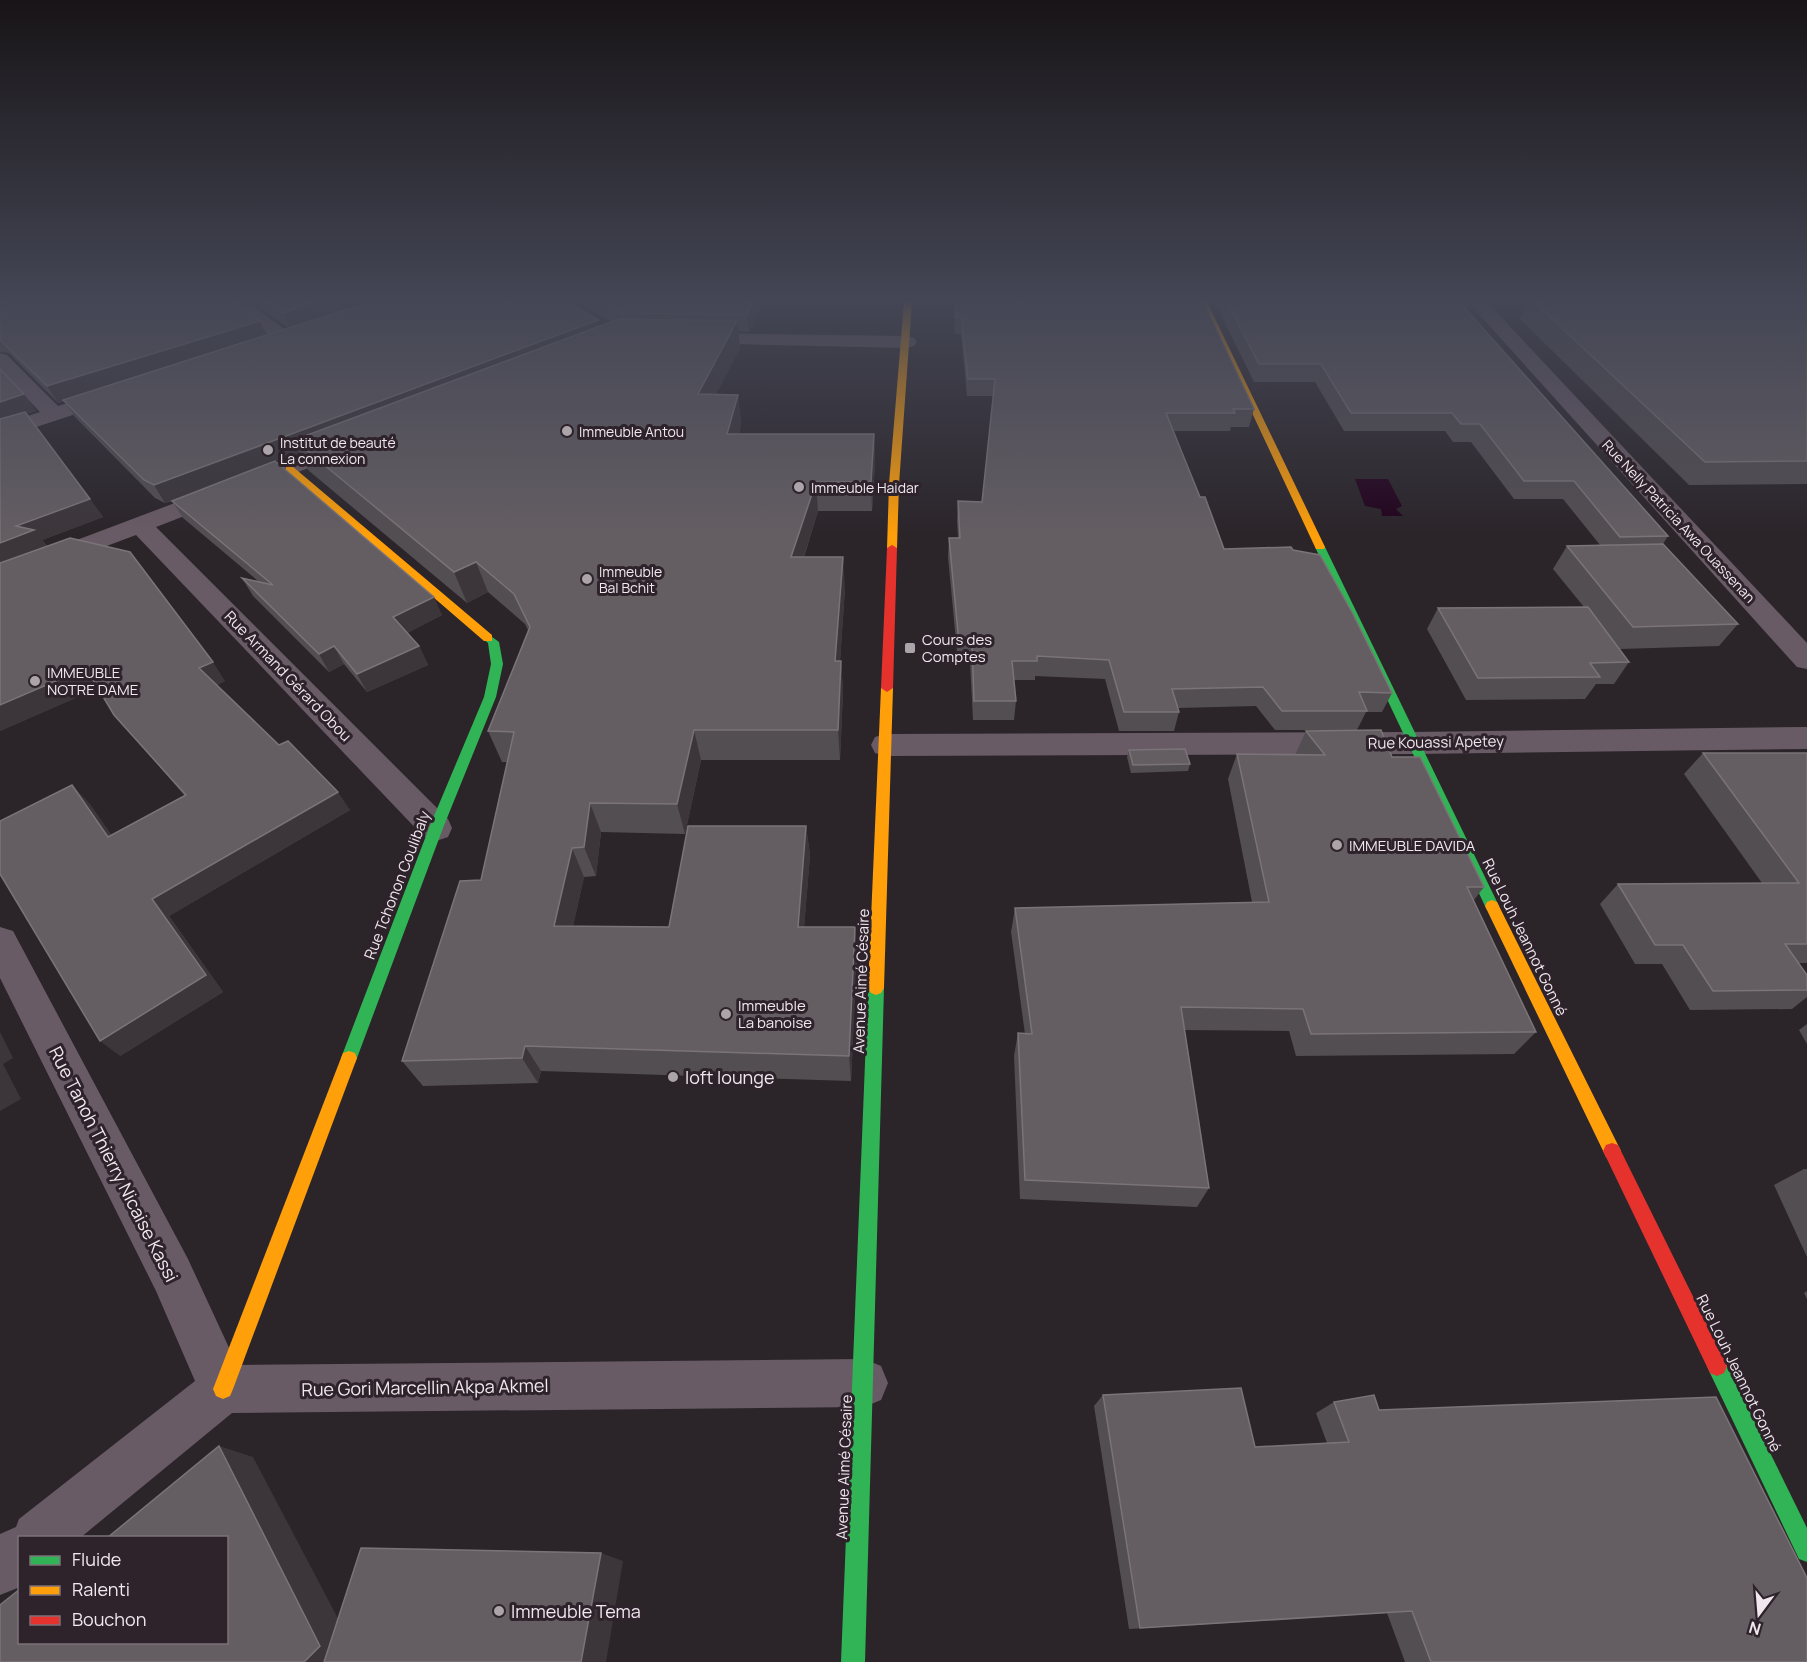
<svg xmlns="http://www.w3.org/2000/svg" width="1807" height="1662" font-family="Manrope,sans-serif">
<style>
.water{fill:#22031d}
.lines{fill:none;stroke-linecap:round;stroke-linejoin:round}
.street{fill:#695b66;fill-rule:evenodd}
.fast{fill:#30b455;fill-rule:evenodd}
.slow{fill:#ff9f0a;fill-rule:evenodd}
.jam{fill:#e5322d;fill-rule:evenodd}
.wall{fill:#534e52}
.shaded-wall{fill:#3c363b}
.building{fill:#645e63;stroke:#7a7478;stroke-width:1.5}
.poi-dot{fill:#aba4a9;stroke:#2e222b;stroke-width:2}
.labels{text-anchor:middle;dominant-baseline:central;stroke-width:6;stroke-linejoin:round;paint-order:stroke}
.far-poi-label{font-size:14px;fill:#f0e8ee;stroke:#2e222b;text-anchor:start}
.far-street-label{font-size:14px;fill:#f0e8ee;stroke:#2e222b}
.poi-label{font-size:15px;fill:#f0e8ee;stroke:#2e222b;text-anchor:start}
.street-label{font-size:15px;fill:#f0e8ee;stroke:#2e222b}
.near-poi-label{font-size:18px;fill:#f0e8ee;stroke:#2e222b;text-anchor:start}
.near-street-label{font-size:18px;fill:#f0e8ee;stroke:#2e222b}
</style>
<rect width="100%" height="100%" fill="#2b252a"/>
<polygon class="water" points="1355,479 1388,479 1402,506 1396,509 1403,516 1382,516 1381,509 1365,506"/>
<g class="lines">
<g class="street">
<polygon points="226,302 248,302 297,339 294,343 280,343"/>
<polygon points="1468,302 1487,302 1807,643 1807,669 1797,667"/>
<polygon points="696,333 907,336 914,338 917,342 914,346 907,348 689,343 686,339 689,335"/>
<polygon points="0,353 7,355 58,406 111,390 118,392 121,396 118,400 0,439 0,425 40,412 0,370"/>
<polygon points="347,438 355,440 358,445 355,450 156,527 448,819 452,828 448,837 436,841 424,837 136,535 0,586 0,569"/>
<polygon points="1807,727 1807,749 1413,754 886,756 875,753 871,745 875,737 886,734 1413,732"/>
<polygon points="0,927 13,931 188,1259 237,1365 864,1359 881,1366 888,1383 881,1400 864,1407 232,1413 80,1538 20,1538 20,1587 0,1595 0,1534 16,1527 19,1519 195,1381 156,1291 0,978"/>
</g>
<g class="fast">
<polygon points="1320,544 1325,547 1499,906 1497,910 1492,912 1487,910 1485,906 1315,547"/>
<polygon points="488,634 499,642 503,664 496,697 443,828 357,1058 355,1063 349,1065 343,1063 341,1058 429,828 484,697 491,664 488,643 482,638"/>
<polygon points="876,981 881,983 884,988 865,1662 841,1662 868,988 871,983"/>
<polygon points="1717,1356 1724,1359 1807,1528 1807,1562 1799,1559 1710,1373 1707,1366 1710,1359"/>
</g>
<g class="slow">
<polygon points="904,302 912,302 899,484 897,548 892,551 887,548 889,484"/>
<polygon points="1200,302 1207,302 1325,547 1324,549 1316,549 1315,547"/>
<polygon points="286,466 292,466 492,635 492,641 484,641 286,470"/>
<polygon points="887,684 893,688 884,988 881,993 876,995 871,993 868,988 881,688"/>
<polygon points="1492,900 1497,902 1618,1145 1621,1151 1618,1157 1612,1159 1606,1157 1485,906 1487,902"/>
<polygon points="349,1051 355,1053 357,1058 233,1389 230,1396 223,1399 216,1396 213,1389 341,1058 343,1053"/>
</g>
<g class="jam">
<polygon points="892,545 897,548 893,688 887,692 881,688 887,548"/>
<polygon points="1612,1143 1618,1145 1724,1359 1727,1366 1724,1373 1717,1376 1710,1373 1606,1157 1603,1151 1606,1145"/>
</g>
</g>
<g class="wall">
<polygon points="0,302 267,335 289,328 253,302 568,302 599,326 612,322 577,302 764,302 749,332 738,331 740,348 716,394 738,395 741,423 739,434 874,434 875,463 872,511 818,511 804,557 845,588 840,661 841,661 843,691 840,760 701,760 685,834 601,832 596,876 584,877 573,926 669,927 806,826 810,855 804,927 855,927 857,955 851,1081 541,1071 538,1083 423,1086 402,1061 481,880 507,762 502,762 488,731 528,630 525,624 488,592 467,603 308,470 300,452 275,461 442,615 407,633 419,646 428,665 367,692 344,664 329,672 253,596 242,578 258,581 183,518 172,501 165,503 155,498 75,417 64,401 58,403 9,353 0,352"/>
<polygon points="954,302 1203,302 1254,409 1249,427 1231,427 1230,431 1173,431 1200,497 1224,549 1392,693 1382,712 1366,712 1357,730 1275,730 1256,706 1178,708 1179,712 1174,731 1119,731 1105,679 1035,676 1035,680 1014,680 1016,701 1014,720 973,720 970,662 958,662 948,557 949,538 958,538 957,520 958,501 982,502 993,396 967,396 961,334 955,334 954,312"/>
<polygon points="1215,302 1473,302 1469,313 1668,536 1663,544 1738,624 1719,646 1620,649 1629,662 1614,684 1596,684 1585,699 1466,700 1427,629 1438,608 1584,607 1553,569 1567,546 1600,545 1563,499 1514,499 1471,442 1453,442 1445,431 1344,431 1315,382 1254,382"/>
<polygon points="1527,302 1807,302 1807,484 1689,485 1520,319"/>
<polygon points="24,394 36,411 27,414 103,517 42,540 47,546 225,681 217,685 279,745 350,810 169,916 223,992 120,1056 89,803 111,835 185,796 114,715 98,688 0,731"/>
<polygon points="1306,731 1392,757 1484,887 1474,900 1536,1032 1514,1054 1296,1056 1289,1031 1184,1030 1209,1188 1197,1207 1020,1199 1014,1056 1018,1033 1025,1034 1011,932 1015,908 1252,902 1228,779 1237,754 1295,755"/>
<polygon points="1129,750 1190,764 1188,771 1131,773 1127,757"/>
<polygon points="1703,753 1807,753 1807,963 1798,963 1807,975 1807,997 1792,1009 1690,1010 1662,964 1635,964 1600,904 1618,884 1762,883 1684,774"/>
<polygon points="1807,1024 1807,1044 1799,1030"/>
<polygon points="1804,1169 1807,1169 1807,1257 1774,1185"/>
<polygon points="1807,1291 1807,1299 1804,1293"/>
<polygon points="1103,1395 1255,1447 1327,1443 1316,1413 1334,1402 1379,1410 1807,1662 1405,1662 1387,1613 1129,1629 1094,1406"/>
</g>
<g class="shaded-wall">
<polygon points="316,302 373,302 290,330 283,313"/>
<polygon points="753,302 764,302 749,332 747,315"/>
<polygon points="1471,302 1473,302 1468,316 1465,308"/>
<polygon points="598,320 602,337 294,440 300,452 165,503 154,485"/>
<polygon points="260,321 268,337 58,403 47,386"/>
<polygon points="737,321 740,348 702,422 698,394"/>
<polygon points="24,394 36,411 0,423 0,402"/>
<polygon points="738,395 741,423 732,463 727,434"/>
<polygon points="874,434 875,463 872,511 871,482"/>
<polygon points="816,482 818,511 794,587 791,557"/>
<polygon points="90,499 103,517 42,540 48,548 0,567 0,543 16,526"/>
<polygon points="843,557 845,588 838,691 835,661"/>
<polygon points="476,562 488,592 467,603 454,572"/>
<polygon points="434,597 442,615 402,636 393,617"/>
<polygon points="334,646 344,664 329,672 319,654"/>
<polygon points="419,646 428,665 367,692 357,674"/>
<polygon points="841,661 843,691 840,760 838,730"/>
<polygon points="213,662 225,681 213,687 199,668"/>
<polygon points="86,668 101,687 0,731 0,705"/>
<polygon points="694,730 701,760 685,834 677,804"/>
<polygon points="72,785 89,803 125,854 108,837"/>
<polygon points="338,792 350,810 169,916 223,992 120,1056 100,1041 152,899"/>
<polygon points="590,803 601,832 596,876 584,847"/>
<polygon points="806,826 810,855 802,955 798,927"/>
<polygon points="572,848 584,877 567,954 554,926"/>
<polygon points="855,927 857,955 851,1081 849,1056"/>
<polygon points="0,1032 13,1058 3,1064 21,1099 0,1111"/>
<polygon points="525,1046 541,1071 538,1083 522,1058"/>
<polygon points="219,1446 253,1457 353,1647 338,1662 304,1662"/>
<polygon points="601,1553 623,1561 606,1662 581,1662"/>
</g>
<g class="building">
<polygon points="0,302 236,302 260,321 47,386 0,340"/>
<polygon points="268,302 316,302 283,313"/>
<polygon points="370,302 568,302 598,320 154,485 144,480 63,400"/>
<polygon points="603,302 753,302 747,315 623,313"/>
<polygon points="955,302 1203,302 1254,409 1233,409 1235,413 1166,413 1200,497 1205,497 1224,549 1291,547 1293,550 1320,555 1353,614 1392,693 1359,692 1367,711 1282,711 1263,687 1172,689 1179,712 1124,712 1109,660 1037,656 1037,661 1012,661 1016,701 974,701 972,643 959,643 949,538 960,538 958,501 982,502 995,379 968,379 961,317 956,317"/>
<polygon points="1227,302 1471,302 1465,308 1668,536 1620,537 1574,481 1524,481 1480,424 1461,424 1452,413 1351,413 1321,364 1259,364"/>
<polygon points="1534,302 1807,302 1807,461 1705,462"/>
<polygon points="619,319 737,321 698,394 738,395 727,434 874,434 871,482 816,482 791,557 843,557 835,661 841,661 838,730 694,730 677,804 590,803 584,847 572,848 554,926 669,927 688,826 806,826 798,927 855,927 849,1056 525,1046 522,1058 402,1061 460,881 481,880 514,732 488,731 530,627 514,594 476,562 454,572 294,440"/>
<polygon points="0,369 24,394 0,402"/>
<polygon points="25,412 90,499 16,526 34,530 0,543 0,419"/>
<polygon points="275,461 434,597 393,617 419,646 357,674 334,646 319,654 242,578 273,585 172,501"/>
<polygon points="70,538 130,552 213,662 199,668 279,745 288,741 338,792 152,899 206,975 100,1041 0,874 0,821 72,785 108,837 186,795 114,715 86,668 0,705 0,563"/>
<polygon points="1663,544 1738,624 1633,627 1567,546"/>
<polygon points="1588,607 1629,662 1590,663 1600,677 1478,678 1438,608"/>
<polygon points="1381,730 1392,757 1420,757 1484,887 1467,887 1536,1032 1311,1034 1303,1009 1181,1007 1209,1188 1025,1180 1018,1033 1032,1034 1015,908 1269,902 1237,754 1325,755 1306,731"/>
<polygon points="1185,749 1190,764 1133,765 1129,750"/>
<polygon points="1703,753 1807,753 1807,944 1785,944 1807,975 1807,990 1713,991 1683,945 1655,945 1618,884 1799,883"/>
<polygon points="1241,1388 1255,1447 1349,1442 1334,1402 1374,1395 1379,1410 1716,1397 1807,1578 1807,1662 1431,1662 1412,1611 1140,1628 1103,1395"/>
<polygon points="219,1446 320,1646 304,1662 0,1662 0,1605 20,1589 20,1642 226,1642 226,1538 107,1538"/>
<polygon points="361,1548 601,1553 581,1662 324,1662"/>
</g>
<linearGradient id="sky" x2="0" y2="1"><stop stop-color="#181417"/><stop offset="0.56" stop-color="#444655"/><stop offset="1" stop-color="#444655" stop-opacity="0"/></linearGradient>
<rect width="1807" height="535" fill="url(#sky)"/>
<g class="poi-dot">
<circle cx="567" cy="431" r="6"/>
<circle cx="268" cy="450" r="6"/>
<circle cx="799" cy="487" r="6"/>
<circle cx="587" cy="579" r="6"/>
<rect x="904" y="642" width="12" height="12" rx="3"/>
<circle cx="35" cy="681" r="6"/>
<circle cx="1337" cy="845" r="6"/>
<circle cx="726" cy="1014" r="6"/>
<circle cx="673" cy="1077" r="6"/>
<circle cx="499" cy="1611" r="6"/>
</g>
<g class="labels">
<g class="far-poi-label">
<text x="579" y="431">Immeuble Antou</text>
<text x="280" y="442">Institut de beauté<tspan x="280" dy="16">La connexion</tspan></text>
<text x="811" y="487">Immeuble Haidar</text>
<text x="599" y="571">Immeuble<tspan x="599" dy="16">Bal Bchit</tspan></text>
</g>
<g class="far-street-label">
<text transform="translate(1679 521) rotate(47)">Rue Nelly Patricia Awa Ouassenan</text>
</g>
<g class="poi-label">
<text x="922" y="639">Cours des<tspan x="922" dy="17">Comptes</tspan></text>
<text x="47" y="672">IMMEUBLE<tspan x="47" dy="17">NOTRE DAME</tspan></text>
<text x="1349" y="845">IMMEUBLE DAVIDA</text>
<text x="738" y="1005">Immeuble<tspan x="738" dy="17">La banoise</tspan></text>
</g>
<g class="street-label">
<text transform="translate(288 676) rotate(46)">Rue Armand Gérard Obou</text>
<text transform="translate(1436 742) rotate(-1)">Rue Kouassi Apetey</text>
<text transform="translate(397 885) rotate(-69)">Rue Tchonon Coulibaly</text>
<text transform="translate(1525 937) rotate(64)">Rue Louh Jeannot Gonné</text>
<text transform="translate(861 981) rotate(-88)">Avenue Aimé Césaire</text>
<text transform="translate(1739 1373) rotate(64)">Rue Louh Jeannot Gonné</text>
<text transform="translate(844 1467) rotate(-88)">Avenue Aimé Césaire</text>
</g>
<g class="near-poi-label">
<text x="685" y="1077">loft lounge</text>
<text x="511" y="1611">Immeuble Tema</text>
</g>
<g class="near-street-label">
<text transform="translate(114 1164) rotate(63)">Rue Tanoh Thierry Nicaise Kassi</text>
<text transform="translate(425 1387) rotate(-1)">Rue Gori Marcellin Akpa Akmel</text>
</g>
</g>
<rect x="18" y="1536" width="210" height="108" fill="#2e222b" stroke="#7c7179" stroke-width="1.5"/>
<rect x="30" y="1556" width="30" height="9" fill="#30b455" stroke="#7c7179" stroke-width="1.5"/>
<text x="72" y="1566" font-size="18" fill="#f0e8ee">Fluide</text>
<rect x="30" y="1586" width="30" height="9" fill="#ff9f0a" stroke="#7c7179" stroke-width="1.5"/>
<text x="72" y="1596" font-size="18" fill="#f0e8ee">Ralenti</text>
<rect x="30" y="1616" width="30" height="9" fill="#e5322d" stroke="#7c7179" stroke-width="1.5"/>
<text x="72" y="1626" font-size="18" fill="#f0e8ee">Bouchon</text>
<g transform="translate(1759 1614) rotate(196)" stroke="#2e222b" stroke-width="4.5" paint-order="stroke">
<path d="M0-4.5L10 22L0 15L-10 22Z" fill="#f0e8ee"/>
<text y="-9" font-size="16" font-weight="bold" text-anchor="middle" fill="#f0e8ee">N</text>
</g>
</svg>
